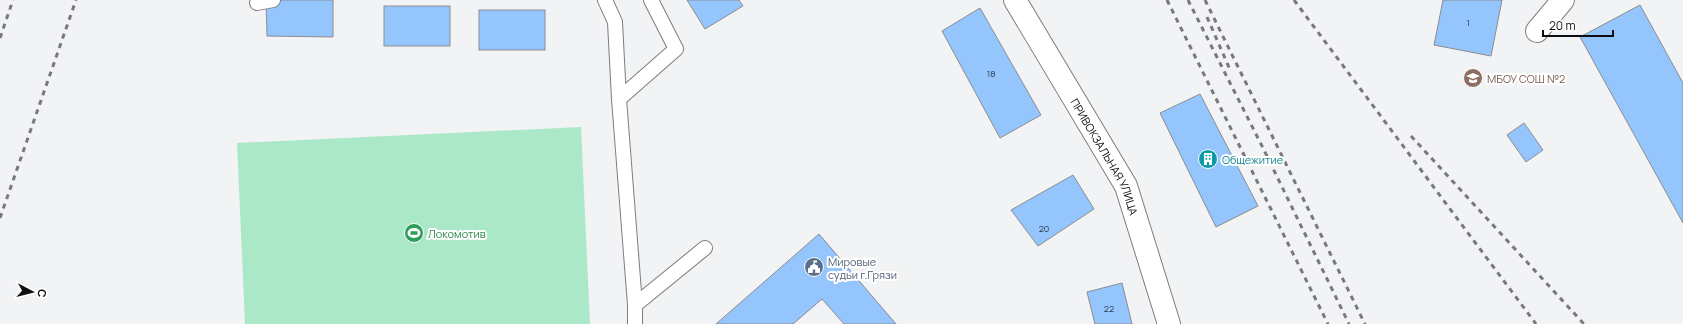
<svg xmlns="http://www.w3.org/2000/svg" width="1683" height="324" font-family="Manrope,sans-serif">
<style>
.green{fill:#abe8c8}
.building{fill:#94c5fd;stroke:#8b8d8f}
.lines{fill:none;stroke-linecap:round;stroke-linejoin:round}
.service-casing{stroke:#7c7d7f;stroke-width:16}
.minor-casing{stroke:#7c7d7f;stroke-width:24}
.service{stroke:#fff;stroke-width:14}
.minor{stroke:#fff;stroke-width:22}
.rail{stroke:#78797b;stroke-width:3;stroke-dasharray:5 5;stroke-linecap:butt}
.labels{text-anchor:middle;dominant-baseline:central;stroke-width:4;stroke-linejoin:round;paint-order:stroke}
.number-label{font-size:9px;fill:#2f3c4a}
.education-label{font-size:11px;fill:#785e54;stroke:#fff;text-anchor:start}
.street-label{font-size:11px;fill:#0d0e0f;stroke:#fff}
.culture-label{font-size:11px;fill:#0d838f;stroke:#fff;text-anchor:start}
.leisure-label{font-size:11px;fill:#27864d;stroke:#fff;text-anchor:start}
.service-label{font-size:11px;fill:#4e5e75;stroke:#fff;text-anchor:start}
</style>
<rect width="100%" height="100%" fill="#f2f3f5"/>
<polygon class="green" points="581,127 590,324 245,324 237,143"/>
<g class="building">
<polygon points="266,0 333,0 333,37 267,36"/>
<polygon points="687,0 739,0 743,6 705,29"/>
<polygon points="1443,0 1502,0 1491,56 1434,45"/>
<polygon points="1640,5 1683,83 1683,223 1580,37"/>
<rect x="384" y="6" width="66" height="40"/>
<polygon points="980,8 1041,115 1000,138 942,31"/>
<rect x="479" y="10" width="66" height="40"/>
<polygon points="1200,94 1258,206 1216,227 1160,113"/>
<polygon points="1524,123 1543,150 1526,162 1507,135"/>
<polygon points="1073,175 1094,209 1038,246 1011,210"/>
<polygon points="819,234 896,324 844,324 822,299 793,324 716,324"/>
<polygon points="1122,283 1132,324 1095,324 1087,292"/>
</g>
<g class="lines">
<defs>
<g id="service">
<polyline points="605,0 615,22 619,99 635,305"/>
<polyline points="257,3 273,0"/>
<polyline points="619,99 676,49 651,0"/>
<polyline points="635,324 635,305 705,248"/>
</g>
<g id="minor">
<path id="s1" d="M1015 0 1126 186 1169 324"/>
<polyline points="1537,31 1563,0"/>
</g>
</defs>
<use href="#service" class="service-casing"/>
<use href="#minor" class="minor-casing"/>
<use href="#service" class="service"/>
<use href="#minor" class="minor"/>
<g class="rail">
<polyline points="1167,0 1328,324"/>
<polyline points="1188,0 1263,148 1349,324"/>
<polyline points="1205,0 1365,324"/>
<polyline points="1294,0 1536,324"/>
<polyline points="1207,17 1231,72"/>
<polyline points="0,38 13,0"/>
<polyline points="1411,136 1584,324"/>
<polyline points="0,218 76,0"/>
</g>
</g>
<defs>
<symbol id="school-disc" viewBox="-11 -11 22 22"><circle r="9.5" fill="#8d6e63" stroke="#fff"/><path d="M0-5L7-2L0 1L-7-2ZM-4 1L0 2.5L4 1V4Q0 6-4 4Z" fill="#fff"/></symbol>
<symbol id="building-disc" viewBox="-11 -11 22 22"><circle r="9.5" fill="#0f9aa8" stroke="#fff"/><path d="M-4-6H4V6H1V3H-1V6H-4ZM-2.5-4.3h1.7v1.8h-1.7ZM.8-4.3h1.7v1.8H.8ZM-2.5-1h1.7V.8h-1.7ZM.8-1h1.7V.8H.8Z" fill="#fff"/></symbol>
<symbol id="stadium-disc" viewBox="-11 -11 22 22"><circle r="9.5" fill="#2e9e5b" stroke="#fff"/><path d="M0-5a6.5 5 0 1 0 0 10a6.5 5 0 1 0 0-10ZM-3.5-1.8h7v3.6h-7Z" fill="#fff"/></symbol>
<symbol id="civic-disc" viewBox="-11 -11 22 22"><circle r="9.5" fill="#5c6f8a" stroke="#fff"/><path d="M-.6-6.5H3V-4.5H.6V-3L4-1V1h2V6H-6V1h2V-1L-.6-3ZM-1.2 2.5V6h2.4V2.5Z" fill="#fff"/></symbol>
</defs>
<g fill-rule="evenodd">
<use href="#school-disc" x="1462" y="67" width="22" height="22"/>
<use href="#building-disc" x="1197" y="148" width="22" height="22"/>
<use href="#stadium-disc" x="403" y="222" width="22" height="22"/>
<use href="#civic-disc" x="803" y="256" width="22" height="22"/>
</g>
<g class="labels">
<g class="number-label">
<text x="1468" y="22">1</text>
<text x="991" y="73">18</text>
<text x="1044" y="228">20</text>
<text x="1109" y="308">22</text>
</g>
<g class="education-label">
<text x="1487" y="78">МБОУ СОШ №2</text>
</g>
<g class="street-label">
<text stroke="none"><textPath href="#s1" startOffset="181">ПРИВОКЗАЛЬНАЯ УЛИЦА</textPath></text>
</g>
<g class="culture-label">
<text x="1222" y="159">Общежитие</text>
</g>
<g class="leisure-label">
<text x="428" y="233">Локомотив</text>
</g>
<g class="service-label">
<text x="828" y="261">Мировые<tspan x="828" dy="13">судьи г.Грязи</tspan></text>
</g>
</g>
<g transform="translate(32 292) rotate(97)" stroke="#ffffff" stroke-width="3" paint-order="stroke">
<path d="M0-3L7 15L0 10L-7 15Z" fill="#0d0e0f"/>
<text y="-6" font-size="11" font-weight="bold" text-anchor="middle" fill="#0d0e0f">С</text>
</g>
<path d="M1543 30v6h70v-6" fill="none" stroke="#0d0e0f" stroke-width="2"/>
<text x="1549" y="30" font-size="12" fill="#0d0e0f" stroke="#ffffff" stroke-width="3" paint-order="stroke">20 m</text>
</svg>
